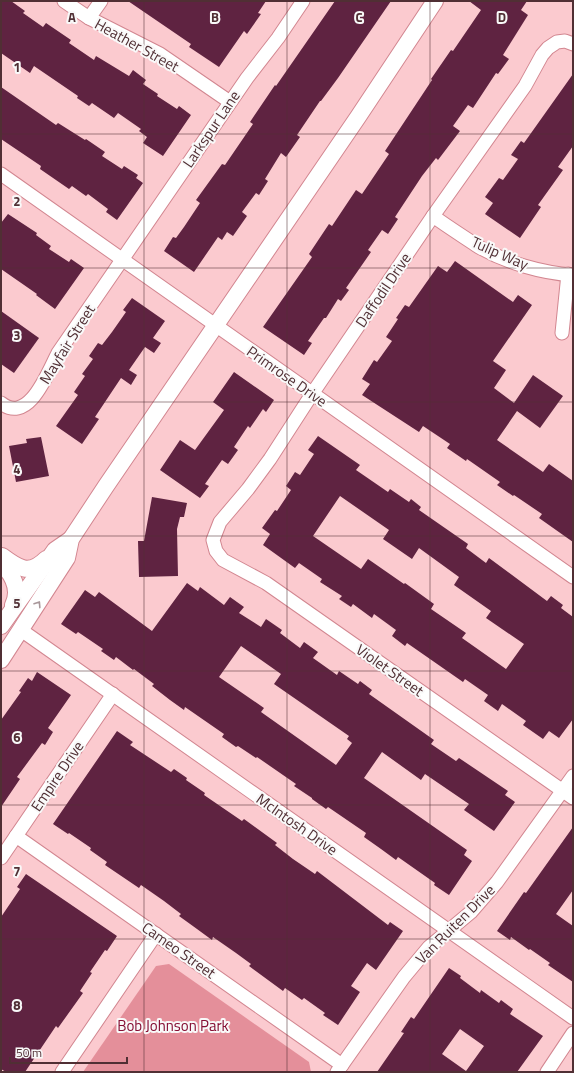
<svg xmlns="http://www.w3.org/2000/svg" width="574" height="1073" font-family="'Titillium Web',sans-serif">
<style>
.green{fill:#e48f9a}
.building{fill:#5f2341;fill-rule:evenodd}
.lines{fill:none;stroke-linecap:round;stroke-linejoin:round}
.minor-casing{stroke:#d28690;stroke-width:15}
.tertiary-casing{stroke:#d28690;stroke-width:18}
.minor{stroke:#fff;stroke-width:13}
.tertiary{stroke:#fff;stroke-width:16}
.oneway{stroke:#a8979a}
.grid{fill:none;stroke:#502f34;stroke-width:1;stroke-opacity:0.55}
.labels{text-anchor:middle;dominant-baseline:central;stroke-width:4;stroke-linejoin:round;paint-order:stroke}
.street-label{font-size:15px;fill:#502f34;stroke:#f9f9f9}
.park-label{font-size:15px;fill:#850e33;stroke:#f9f9f9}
.grid-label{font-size:13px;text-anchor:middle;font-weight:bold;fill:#502f34;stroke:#f9f9f9;stroke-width:4;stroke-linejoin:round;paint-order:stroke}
</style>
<rect width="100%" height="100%" fill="#fbcacf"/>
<polygon class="green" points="169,964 309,1062 311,1072 83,1072 156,966"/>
<g class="building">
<polygon points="1,1 11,1 25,11 23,13 43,27 46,23 71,40 69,43 94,60 96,56 129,76 133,70 146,80 143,84 158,94 157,96 177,109 179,106 191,115 163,156 143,143 147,137 139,131 141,129 118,113 114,118 92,103 89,106 77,98 78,96 34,66 30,73 1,53"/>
<polygon points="128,1 266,1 258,13 261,14 247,34 244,31 219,67 189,47 191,44"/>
<polygon points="335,1 391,1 338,78 321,101 320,101 297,135 300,137 286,157 281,153 265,179 268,181 259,195 256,193 242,212 247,216 233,236 227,232 222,240 218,237 194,272 164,251 173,237 176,238 184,227 200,203 196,200 222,164 225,165 253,124 250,122 275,85 276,86"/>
<polygon points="469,1 527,1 521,10 528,15 503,55 509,59 498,74 496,73 473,108 468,105 453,126 460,131 438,160 436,158 422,176 395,217 398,219 388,234 382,230 368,250 371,252 346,288 349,290 341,301 338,299 326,318 324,318 308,341 312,343 304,355 263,327 312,257 309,254 329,224 332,226 356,190 362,194 389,154 385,151 432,80 431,79 451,50 453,51 481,10"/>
<polygon points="573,74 573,146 558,167 563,170 538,205 541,207 520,238 485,214 493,203 485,197 499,178 503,180 518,159 511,155 521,141 524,143"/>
<polygon points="1,87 56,125 58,123 85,140 86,139 105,152 102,156 122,169 124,166 138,175 136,178 143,183 117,220 106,212 108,209 88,194 86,196 72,186 69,189 40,169 41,166 1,139"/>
<polygon points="8,214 37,233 36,235 51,246 49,249 69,262 71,259 84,268 55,309 36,295 37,294 1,269 1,223"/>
<polygon points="455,261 513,302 518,295 532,305 493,361 506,370 494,388 514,403 533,375 563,396 540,428 517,411 497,440 543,472 549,464 573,481 573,542 539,518 542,514 514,495 513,496 497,485 500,482 467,459 466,461 447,448 450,444 423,426 419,432 362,395 370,384 362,379 374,360 377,362 392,341 386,337 398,319 396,318 405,305 409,307 438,266 447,272"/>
<polygon points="132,298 165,321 153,338 161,343 154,353 145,347 129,370 137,375 131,385 121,378 95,417 99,419 82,444 56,426 78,395 74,392 85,376 82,374 93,359 89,356 98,343 102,345 112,332 126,312 123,310"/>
<polygon points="1,311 39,338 14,373 1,364"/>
<polygon points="234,372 274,400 266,412 263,409 250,428 248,426 234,447 238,450 228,464 222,460 205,484 209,486 200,498 160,470 180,440 195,450 224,410 213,402"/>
<path d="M318 436 360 465 356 470 388 492 390 489 409 502 411 499 421 507 419 510 468 544 466 548 486 563 489 558 547 601 551 596 563 605 561 608 573 617V719L559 738 549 731 543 739 523 725 526 721 502 704 498 711 484 701 488 695 465 679 463 682 407 643 405 646 392 636 396 630 374 614 372 618 353 604 351 607 339 599 342 596 320 582 322 579 299 563 295 568 263 545 270 534 262 528 275 510 277 511 291 490 286 486 295 472 300 475 314 454 308 450ZM340 496 389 530 383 539 412 559 419 548 459 577 454 585 491 611 486 618 524 644 506 669 462 638 466 633 431 609 434 604 405 583 404 584 368 559 361 569 313 536Z"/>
<polygon points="41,437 49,476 16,482 9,446 27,443 26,439"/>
<polygon points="152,497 187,503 184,517 180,517 177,529 178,576 139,577 138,541 144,541"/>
<path d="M187 583 198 591 200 587 224 605 230 597 244 607 239 613 261 627 266 619 282 630 280 633 300 648 304 642 318 652 313 658 337 675 339 671 358 684 360 681 372 690 369 694 434 740 431 744 456 761 459 758 508 791 505 795 515 802 494 831 464 810 469 804 425 774 421 780 382 752 364 778 467 850 464 855 472 861 449 895 434 885 435 883 398 857 396 860 381 849 364 837 366 833 328 807 326 809 312 799V798L294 786 296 784 257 757 256 758 238 746 236 747 222 737 224 734 185 707 184 710 170 700 152 686 154 684 134 669 133 670 116 657 114 660 101 651 103 649 78 632 76 634 61 624 85 590 95 597 99 592 152 631ZM241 646 281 674 274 684 349 736 347 739 352 743 336 765 261 712 264 708 219 677Z"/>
<polygon points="37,672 71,695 48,728 53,732 45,745 42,743 17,777 20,779 1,807 1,720 21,692 19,691 28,678 32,681"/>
<polygon points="117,731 133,742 130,745 171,772 174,769 187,778 186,780 205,793 204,795 242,821 244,819 277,843 275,845 293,859 315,874 317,871 388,925 390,922 403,931 376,970 367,963 351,986 360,992 338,1025 323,1015 325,1013 304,998 302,1000 285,988 283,991 249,966 251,964 236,953 213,937 212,940 197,929 179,916 181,914 164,901 141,885 139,888 105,865 107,862 90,850 91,848 69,833 68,834 53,824"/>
<polygon points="573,827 573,890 556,914 573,926 573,982 548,965 550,963 530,949 529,950 511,937 510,940 497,931 524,892 526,893"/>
<polygon points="26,874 117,936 107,951 105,950 90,972 92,973 80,991 83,993 58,1028 56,1026 25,1072 6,1072 1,1069 1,917 20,889 17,887"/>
<path d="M449 968 461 976 460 978 480 993 481 990 499 1003 501 1000 513 1009 510 1014 543 1036 517 1072H377L404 1033 401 1032 411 1017 414 1019ZM460 1029 484 1046 466 1071 442 1054Z"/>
</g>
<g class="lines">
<defs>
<g id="minor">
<polyline points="64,1 89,18 160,54 230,102"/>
<polyline points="89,18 101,1"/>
<polyline points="573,44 565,41 557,42 548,48 542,55 525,86 433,216 312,394 270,459 248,489 220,522 213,540 216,551 223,560 266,583 573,798"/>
<polyline points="1,174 573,577"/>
<path d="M433 216C448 227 464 237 479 247 507 263 542 273 573 275"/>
<polyline points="562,333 568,274"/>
<path d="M1 403C29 425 48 372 58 353L247 78 278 38 303 1"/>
<polyline points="21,630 573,1018"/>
<polyline points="16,836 342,1065"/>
<polyline points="1,858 113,694"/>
<polyline points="62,1072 156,934"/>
<polyline points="337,1072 404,977 429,947 471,912 497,882 573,776"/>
<polyline points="547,1072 573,1033"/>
</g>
<g id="tertiary">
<path d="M2 556C18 568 29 576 46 559"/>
<path d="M1 563C13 575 21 589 13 605"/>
<polyline points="1,626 55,550 71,539"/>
<polyline points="1,660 67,558 71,539 106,486 358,117 435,1"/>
</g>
</defs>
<use href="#minor" class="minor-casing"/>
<use href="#tertiary" class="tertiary-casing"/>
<use href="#minor" class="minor"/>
<use href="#tertiary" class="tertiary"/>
</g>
<defs><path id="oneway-chevron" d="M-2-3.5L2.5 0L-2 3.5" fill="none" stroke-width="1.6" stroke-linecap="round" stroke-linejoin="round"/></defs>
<use class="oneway" href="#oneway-chevron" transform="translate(38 604) rotate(-57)"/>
<path class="grid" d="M144 1V1072M287 1V1072M430 1V1072M1 134H573M1 268H573M1 402H573M1 536H573M1 671H573M1 805H573M1 939H573"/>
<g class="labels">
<g class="street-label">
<text transform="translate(137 45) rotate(29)">Heather Street</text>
<text transform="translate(211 129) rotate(-56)">Larkspur Lane</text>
<text transform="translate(500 253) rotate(24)">Tulip Way</text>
<text transform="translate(383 290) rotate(-56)">Daffodil Drive</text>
<text transform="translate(67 344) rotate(-58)">Mayfair Street</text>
<text transform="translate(287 376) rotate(35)">Primrose Drive</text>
<text transform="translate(390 670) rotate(35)">Violet Street</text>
<text transform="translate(57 776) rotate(-56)">Empire Drive</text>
<text transform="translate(297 824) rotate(35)">McIntosh Drive</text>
<text transform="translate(455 924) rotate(-45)">Van Ruiten Drive</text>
<text transform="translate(179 950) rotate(35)">Cameo Street</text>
</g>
<g class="park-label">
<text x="173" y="1025">Bob Johnson Park</text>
</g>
</g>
<g class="grid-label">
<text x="72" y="22">A</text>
<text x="215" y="22">B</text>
<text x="359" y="22">C</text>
<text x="502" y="22">D</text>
<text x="17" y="72">1</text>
<text x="17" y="206">2</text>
<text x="17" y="340">3</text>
<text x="17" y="474">4</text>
<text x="17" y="608">5</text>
<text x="17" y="742">6</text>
<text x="17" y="876">7</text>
<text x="17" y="1010">8</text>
</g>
<rect width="574" height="1073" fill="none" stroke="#502f34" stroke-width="4"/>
<path d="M10 1057v6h117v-6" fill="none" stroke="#502f34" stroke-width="2"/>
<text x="16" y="1057" font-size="12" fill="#502f34" stroke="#f9f9f9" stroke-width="3" paint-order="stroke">50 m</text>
</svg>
